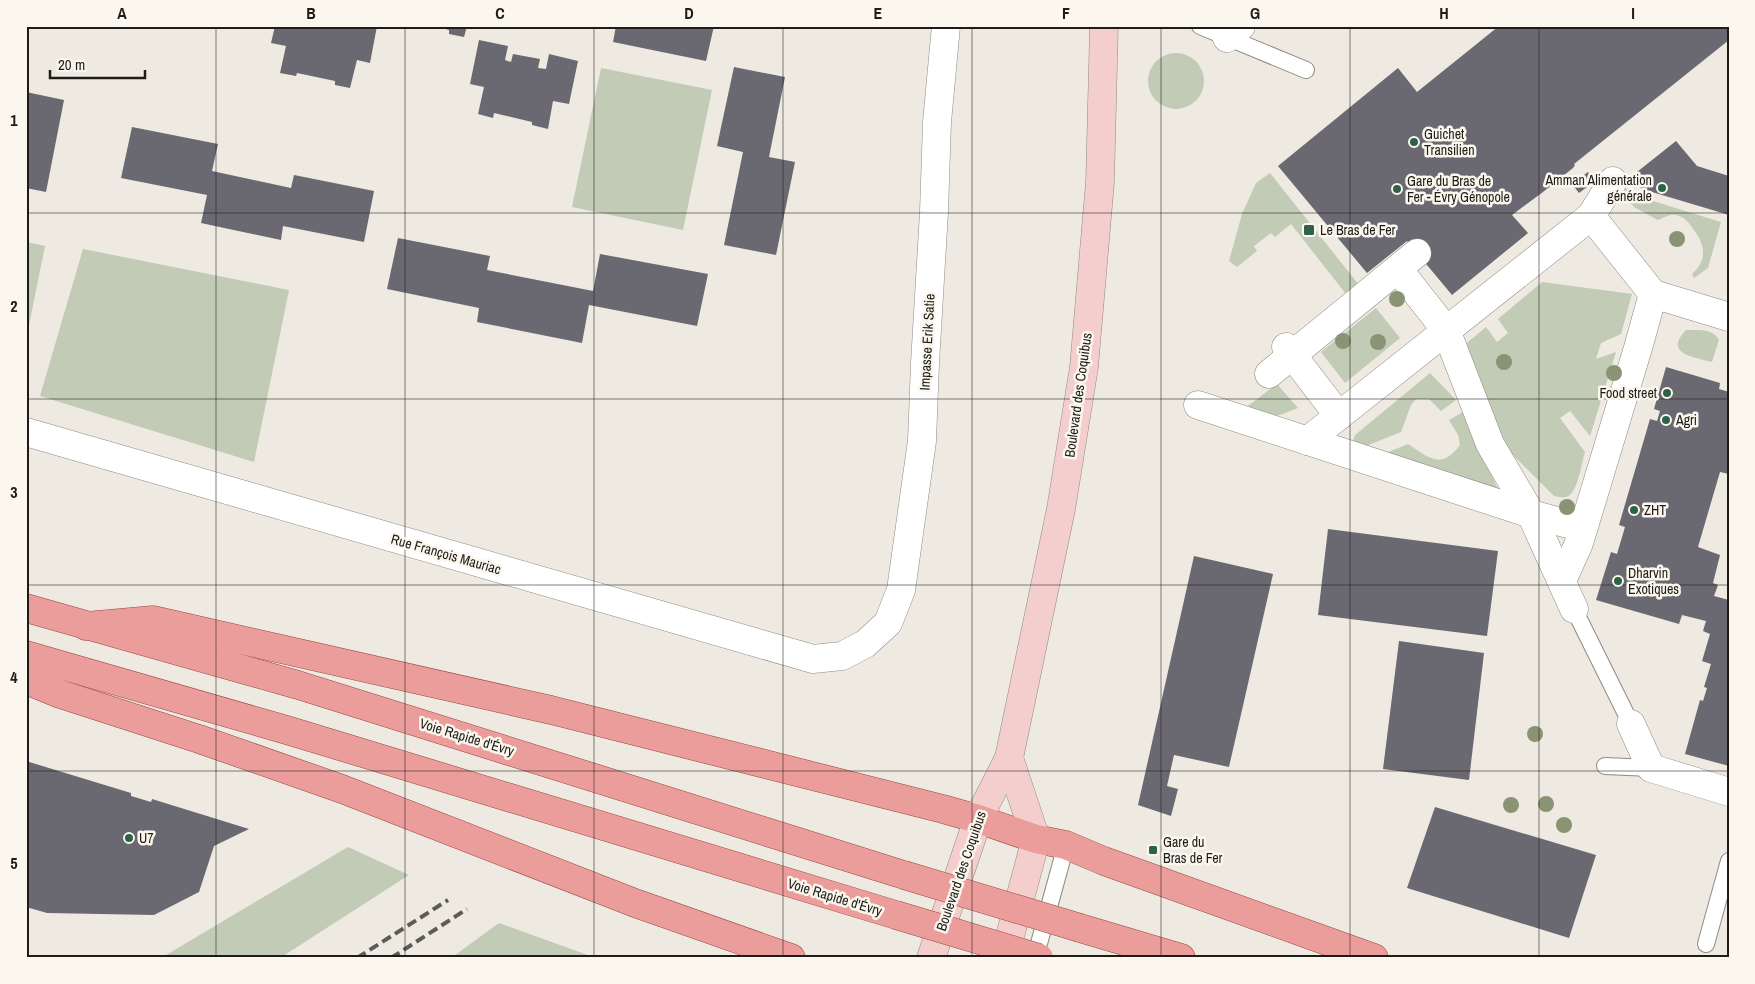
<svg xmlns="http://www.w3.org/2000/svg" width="1755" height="984" font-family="'Archivo Narrow',sans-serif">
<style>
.green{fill:#c1cbb6}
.building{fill:#6a6870}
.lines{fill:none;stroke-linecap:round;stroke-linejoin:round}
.lane-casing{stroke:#8f8b83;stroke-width:18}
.street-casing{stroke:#8f8b83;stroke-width:29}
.secondary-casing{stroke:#8f8b83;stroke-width:29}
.primary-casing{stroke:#9a4641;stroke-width:29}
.lane{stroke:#fff;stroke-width:16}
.street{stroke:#fff;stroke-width:28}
.secondary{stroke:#f4cecc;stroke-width:28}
.primary{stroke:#ea9d9a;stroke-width:28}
.rail{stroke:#5d5b56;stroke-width:4;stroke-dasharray:10 5;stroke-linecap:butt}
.primary-bridge-casing{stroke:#9a4641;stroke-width:29;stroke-linecap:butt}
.primary-bridge{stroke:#ea9d9a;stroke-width:28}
.tree{fill:#8a9474}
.grid{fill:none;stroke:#1e1c19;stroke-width:1;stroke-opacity:0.55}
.poi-dot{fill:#2d6248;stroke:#fbf7ee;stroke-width:2}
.labels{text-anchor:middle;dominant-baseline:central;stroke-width:5;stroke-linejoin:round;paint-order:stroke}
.poi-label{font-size:14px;fill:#1e1c19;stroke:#fbf7ee;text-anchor:start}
.street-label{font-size:14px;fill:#1e1c19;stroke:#fbf7ee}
.neatline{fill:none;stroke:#1e1c19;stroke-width:2}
.grid-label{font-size:16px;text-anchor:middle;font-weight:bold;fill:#1e1c19}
</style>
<rect width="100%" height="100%" fill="#eeeae1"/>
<g class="green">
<circle cx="1176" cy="81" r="28"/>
<polygon points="601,68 712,90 683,230 572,207"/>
<polygon points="1270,173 1359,285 1346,294 1291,224 1275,237 1271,233 1254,246 1257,251 1237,267 1229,261 1242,214 1256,183"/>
<path d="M1621 181 1630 194 1721 222 1708 268 1694 278 1692 274C1708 260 1705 245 1694 230 1689 223 1685 217 1676 215 1670 214 1663 218 1658 220L1634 207 1616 185Z"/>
<polygon points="26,242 45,246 26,340"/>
<polygon points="83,249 289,290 254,462 40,396"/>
<path d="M1542 282 1632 294 1621 334 1601 343 1596 359 1616 352 1590 436 1570 411 1560 418 1585 452C1582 462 1578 488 1570 495 1565 499 1560 497 1554 496L1498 440 1462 347 1486 327 1497 342 1508 333 1498 319Z"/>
<polygon points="1376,308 1400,338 1345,383 1321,352"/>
<path d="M1686 330C1698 330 1713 328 1719 340L1712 362C1694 357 1663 354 1686 330Z"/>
<polygon points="1430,373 1456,400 1441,411 1429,399 1416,399 1411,405 1401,432 1361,448 1356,447 1353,441 1355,435"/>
<polygon points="1277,384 1298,408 1277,416 1244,409"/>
<path d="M1463 412 1499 492 1381 455 1408 444C1428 457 1441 471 1460 445L1458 435 1449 420Z"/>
<polygon points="348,847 409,875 280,958 161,958"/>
<polygon points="499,923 596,958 451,958"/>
</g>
<g class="building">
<polygon points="275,26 341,26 347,28 347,26 377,26 370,63 357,60 350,88 335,85 335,81 297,73 296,76 280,73 286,46 271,43"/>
<polygon points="435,26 467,26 464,37 449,34 449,30"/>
<polygon points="616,26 714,26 706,61 613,42"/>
<polygon points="1499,26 1729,26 1729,40 1574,164 1575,165 1573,168 1543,192 1512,215 1528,233 1452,295 1407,241 1367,273 1278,166 1398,68 1417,92"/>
<polygon points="479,40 508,46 505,60 511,62 513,54 540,59 538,68 546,69 549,54 578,61 569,104 553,101 548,129 532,125 532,122 494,113 493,118 478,114 484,87 470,84"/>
<polygon points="734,67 785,77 769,157 795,162 776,255 724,245 743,152 717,146"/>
<polygon points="26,92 64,100 46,192 26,188"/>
<polygon points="132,127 218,144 212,171 291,188 294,175 374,191 364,242 283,226 281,240 201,223 207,195 121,178"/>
<polygon points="1676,141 1697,166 1729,176 1729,215 1642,189 1632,176"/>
<polygon points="1588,172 1595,181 1579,193 1572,184"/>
<polygon points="398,238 490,256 487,270 593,291 600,254 708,274 697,326 589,305 582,343 477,322 479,308 387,289"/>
<polygon points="1666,367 1720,383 1719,389 1729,392 1729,474 1720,472 1698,547 1720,555 1713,583 1718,585 1714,596 1729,600 1729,766 1685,754 1700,700 1703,701 1707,688 1704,687 1711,664 1702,661 1710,634 1703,631 1706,621 1682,615 1679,624 1596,600 1611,552 1617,554 1625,527 1619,525 1650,419 1657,421 1660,411 1654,409"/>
<polygon points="1328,529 1498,551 1487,636 1318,615"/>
<polygon points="1194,556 1273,574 1229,767 1174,755 1167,786 1178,789 1171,816 1138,805"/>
<polygon points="1399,641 1484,653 1469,780 1383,769"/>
<polygon points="26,761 131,793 131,796 151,802 152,799 249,829 214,846 199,892 154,915 47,913 26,907"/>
<polygon points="1435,807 1596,855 1569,938 1407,888"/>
</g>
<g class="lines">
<defs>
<g id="lane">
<polyline points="1200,26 1306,70"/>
<polyline points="1574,609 1631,724"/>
<polyline points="1605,766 1651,768"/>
<polyline points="1706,944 1729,861"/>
<polyline points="1035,958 1066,845"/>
</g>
<g id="street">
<polyline points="1227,38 1241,26"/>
<polyline points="1591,216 1653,294"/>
<polyline points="1398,269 1446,330 1490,444 1531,514 1583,528"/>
<polyline points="1653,294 1729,317"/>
<polyline points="1286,347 1339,416"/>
<polyline points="1269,374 1417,253"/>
<polyline points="1198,405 1531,514 1574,609"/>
<polyline points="26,432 813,659 842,656 865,644 888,623 901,590 922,441 925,363 934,212 937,122 946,26"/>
<polyline points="1307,441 1591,216 1613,181"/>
<polyline points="1562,581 1579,543 1638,348 1653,294"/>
<polyline points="1631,724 1651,768 1729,792"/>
</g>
<g id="secondary">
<polyline points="931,958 978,819 1009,758 1061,509 1084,367 1100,182 1104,26"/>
<polyline points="1004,958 1036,839 1009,758"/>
</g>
<g id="primary">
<polyline points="26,608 298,685 904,875"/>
<polyline points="86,626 153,620 551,710 943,809 978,819 1036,839 1066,845 1104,861 1374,958"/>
<polyline points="26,655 290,731 896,915"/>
<polyline points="26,680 60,694 199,739 342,789 635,903 791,958"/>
<polyline points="1080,928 1181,958"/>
</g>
</defs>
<use href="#lane" class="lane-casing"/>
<use href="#street" class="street-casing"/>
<use href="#secondary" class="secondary-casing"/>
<use href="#primary" class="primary-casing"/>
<use href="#lane" class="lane"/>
<use href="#street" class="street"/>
<use href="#secondary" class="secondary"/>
<use href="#primary" class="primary"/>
<g class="rail">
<polyline points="357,958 448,900"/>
<polyline points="391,958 467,909"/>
</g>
<defs>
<g id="primary-bridge">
<polyline points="904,875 1080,928"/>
<polyline points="896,915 1039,958"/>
</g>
</defs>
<use href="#primary-bridge" class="primary-bridge-casing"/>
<use href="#primary-bridge" class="primary-bridge"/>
</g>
<g class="tree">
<circle cx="1677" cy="239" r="8"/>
<circle cx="1397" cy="299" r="8"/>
<circle cx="1343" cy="341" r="8"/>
<circle cx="1378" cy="342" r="8"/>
<circle cx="1504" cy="362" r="8"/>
<circle cx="1614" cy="373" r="8"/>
<circle cx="1567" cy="507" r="8"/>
<circle cx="1535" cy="734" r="8"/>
<circle cx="1546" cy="804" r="8"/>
<circle cx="1511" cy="805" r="8"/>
<circle cx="1564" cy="825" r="8"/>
</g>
<path class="grid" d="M216 26V958M405 26V958M594 26V958M783 26V958M972 26V958M1161 26V958M1350 26V958M1539 26V958M26 213H1729M26 399H1729M26 585H1729M26 771H1729"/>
<g class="poi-dot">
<circle cx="1414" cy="142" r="5"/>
<circle cx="1662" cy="188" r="5"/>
<circle cx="1397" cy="189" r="5"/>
<rect x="1303" y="224" width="12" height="12" rx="2.5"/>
<circle cx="1667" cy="393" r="5"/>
<circle cx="1666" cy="420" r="5"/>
<circle cx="1634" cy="510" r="5"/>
<circle cx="1618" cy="581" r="5"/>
<circle cx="129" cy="838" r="5"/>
<rect x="1148" y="845" width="10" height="10" rx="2.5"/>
</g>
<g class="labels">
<g class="poi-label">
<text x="1424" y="134">Guichet<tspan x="1424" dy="16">Transilien</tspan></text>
<text x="1652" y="180" text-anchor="end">Amman Alimentation<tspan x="1652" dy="16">générale</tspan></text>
<text x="1407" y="181">Gare du Bras de<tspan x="1407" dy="16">Fer - Évry Génopole</tspan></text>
<text x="1320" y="230">Le Bras de Fer</text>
<text x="1657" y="393" text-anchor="end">Food street</text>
<text x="1676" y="420">Agri</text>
<text x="1644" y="510">ZHT</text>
<text x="1628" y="573">Dharvin<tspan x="1628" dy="16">Exotiques</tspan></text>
<text x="139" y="838">U7</text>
<text x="1163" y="842">Gare du<tspan x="1163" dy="16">Bras de Fer</tspan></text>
</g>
<g class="street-label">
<text transform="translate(927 342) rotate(-87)">Impasse Erik Satie</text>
<text transform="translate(1078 395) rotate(-82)">Boulevard des Coquibus</text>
<text transform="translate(446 554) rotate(16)">Rue François Mauriac</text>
<text transform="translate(467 737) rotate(17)">Voie Rapide d'Évry</text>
<text transform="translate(961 871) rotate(-71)">Boulevard des Coquibus</text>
<text transform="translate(835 897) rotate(17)">Voie Rapide d'Évry</text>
</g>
</g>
<rect width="1755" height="984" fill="none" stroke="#fbf7ee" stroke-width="55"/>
<path d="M50 70v8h95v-8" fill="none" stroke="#1e1c19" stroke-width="2.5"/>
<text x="58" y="70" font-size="15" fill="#1e1c19" stroke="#fbf7ee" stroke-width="4" paint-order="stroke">20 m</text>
<rect x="28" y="28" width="1700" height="928" class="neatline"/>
<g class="grid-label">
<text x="122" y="19">A</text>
<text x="311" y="19">B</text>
<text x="500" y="19">C</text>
<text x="689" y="19">D</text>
<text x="878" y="19">E</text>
<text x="1066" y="19">F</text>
<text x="1255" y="19">G</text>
<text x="1444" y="19">H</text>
<text x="1633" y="19">I</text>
<text x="14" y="126">1</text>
<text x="14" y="312">2</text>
<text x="14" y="498">3</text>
<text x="14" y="683">4</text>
<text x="14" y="869">5</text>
</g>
</svg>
